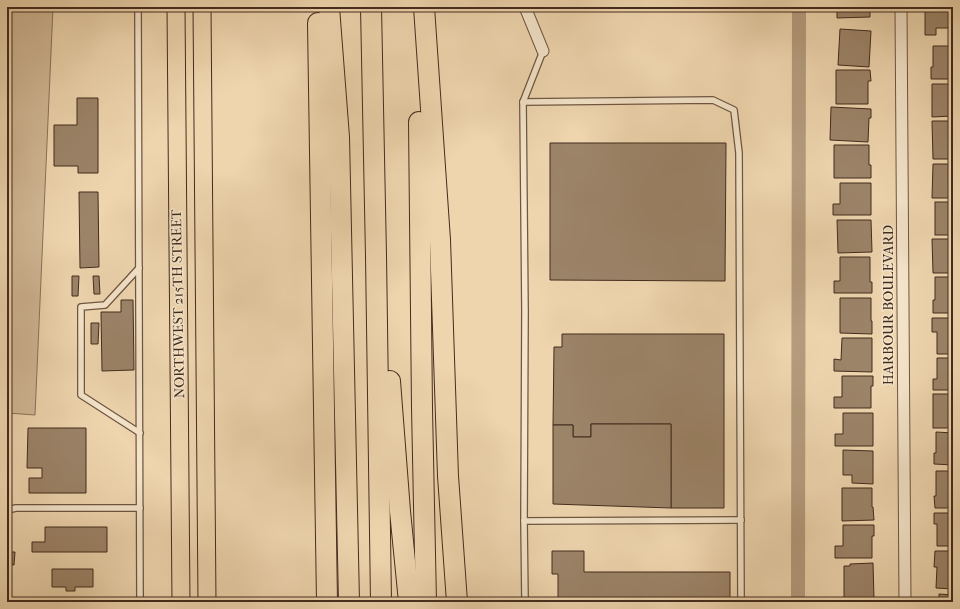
<svg xmlns="http://www.w3.org/2000/svg" width="960" height="609" font-family="'IM FELL French Canon',serif">
<style>
.green{fill:#d1b896;stroke:#8a725a}
.lines{fill:none;stroke-linecap:round;stroke-linejoin:round}
.canal{stroke:#b49c7d;stroke-width:14}
.building{fill:#9c8469;stroke:#432c1e}
.lane-casing{stroke:#6e5642;stroke-width:8}
.street-casing{stroke:#6e5642;stroke-width:13}
.primary-casing{stroke:#432c1e;stroke-width:19}
.highway-casing{stroke:#432c1e;stroke-width:22}
.lane{stroke:#f4e4ca;stroke-width:5.5}
.street{stroke:#f4e4ca;stroke-width:11}
.primary{stroke:#eed5ae;stroke-width:17}
.highway{stroke:#eed5ae;stroke-width:20}
.labels{text-anchor:middle;dominant-baseline:central;stroke-width:3;stroke-linejoin:round;paint-order:stroke}
.street-label{font-size:14px;fill:#432c1e;stroke:#f4e4ca}
</style>
<rect width="100%" height="100%" fill="#eed5ae"/>
<filter id="stains"><feTurbulence type="fractalNoise" baseFrequency=".005" numOctaves="4"/><feColorMatrix values="0 0 0 0 .2 0 0 0 0 .09 0 0 0 0 .02 0 0 0 .5 -.17"/></filter>
<radialGradient id="worn" r=".72"><stop offset=".6" stop-color="#630" stop-opacity="0"/><stop offset="1" stop-color="#630" stop-opacity=".3"/></radialGradient>
<polygon class="green" points="7,7 53,7 35,415 7,413"/>
<g class="lines">
<polyline class="canal" points="798,602 799,7"/>
</g>
<g class="building">
<polygon points="837,7 870,7 870,17 837,18"/>
<polygon points="925,7 953,7 953,28 936,28 936,35 925,35"/>
<polygon points="840,29 871,31 869,67 838,65"/>
<polygon points="933,46 953,46 953,79 931,79 931,67 933,67"/>
<polygon points="836,70 870,70 871,81 868,81 868,104 836,104"/>
<polygon points="932,84 953,84 953,116 932,117"/>
<polygon points="77,98 98,98 98,173 78,173 78,166 54,166 54,125 77,125"/>
<polygon points="831,107 871,109 871,118 869,118 868,142 830,140"/>
<polygon points="932,121 953,121 953,159 933,159"/>
<polygon points="550,143 726,143 725,281 550,280"/>
<polygon points="834,145 869,145 869,165 871,165 871,178 834,178"/>
<polygon points="933,164 953,164 953,198 932,198"/>
<polygon points="840,183 871,183 871,215 833,215 833,204 840,204"/>
<polygon points="79,192 98,192 99,267 80,268"/>
<rect x="935" y="202" width="18" height="33"/>
<polygon points="837,220 871,220 872,252 838,253"/>
<polygon points="932,239 953,239 953,273 933,273"/>
<polygon points="840,257 870,257 870,282 872,282 872,293 834,293 834,281 840,281"/>
<polygon points="72,276 79,276 78,296 72,296"/>
<polygon points="93,276 99,276 100,294 94,294"/>
<polygon points="935,277 953,277 953,313 933,313 933,300 935,300"/>
<polygon points="840,298 871,298 871,321 872,321 872,334 840,333"/>
<polygon points="121,300 133,300 134,370 102,371 101,312 121,312"/>
<polygon points="932,318 953,318 953,354 937,354 937,332 932,332"/>
<polygon points="91,323 99,323 98,344 91,344"/>
<polygon points="562,334 724,334 724,508 671,508 671,424 591,424 591,437 573,437 573,425 553,425 554,347 562,347"/>
<polygon points="842,338 872,338 872,372 834,371 834,359 841,360"/>
<polygon points="937,358 953,358 953,390 933,390 933,379 937,379"/>
<polygon points="842,376 873,376 873,386 871,386 871,408 834,408 834,397 842,397"/>
<rect x="933" y="394" width="20" height="34"/>
<polygon points="843,413 873,413 873,446 835,446 835,434 843,434"/>
<polygon points="591,424 671,424 671,508 553,504 553,425 573,425 573,437 591,437"/>
<polygon points="28,428 86,428 86,493 29,493 29,478 42,478 42,468 27,468"/>
<polygon points="936,432 953,433 953,465 934,464 934,453 936,453"/>
<polygon points="843,450 873,451 873,484 852,483 852,475 843,475"/>
<polygon points="936,471 953,471 953,508 935,508 934,496 936,496"/>
<polygon points="842,488 872,488 872,507 873,507 874,520 842,521"/>
<polygon points="934,513 953,513 953,546 937,546 937,524 934,524"/>
<polygon points="843,525 874,525 874,536 872,536 872,558 835,558 835,546 843,546"/>
<polygon points="45,527 107,527 107,552 32,552 32,542 45,542"/>
<polygon points="552,551 584,551 584,572 730,572 730,602 558,602 558,574 552,574"/>
<polygon points="935,551 953,551 953,589 936,588 937,567 934,567"/>
<polygon points="7,552 15,552 14,565 7,564"/>
<polygon points="873,563 874,599 844,599 844,566 850,566 850,564"/>
<polygon points="52,569 93,569 93,587 75,587 75,591 66,591 66,587 52,587"/>
<polygon points="939,594 953,595 953,602 939,602"/>
</g>
<g class="lines">
<defs>
<g id="lane">
<polyline points="138,7 140,602"/>
<polyline points="523,102 713,100 734,110 739,153 741,602"/>
<polyline points="139,268 105,305 81,307 81,395 140,433"/>
<polyline points="7,510 16,508 140,508"/>
<polyline points="524,521 741,520"/>
<polyline points="525,602 524,521 525,311 523,102 543,51"/>
</g>
<g id="street">
<polyline points="525,7 543,51"/>
<polyline points="901,7 905,602"/>
</g>
<g id="primary">
<polyline points="176,7 181,602"/>
<polyline points="202,7 207,602"/>
</g>
<g id="highway">
<polyline points="329,7 339,137 349,602"/>
<polyline points="371,7 376,256 381,602"/>
<polyline points="424,7 440,240 448,476 457,602"/>
<polyline points="318,23 327,602"/>
<polyline points="419,122 422,408 426,602"/>
<polyline points="390,381 400,511 409,602"/>
</g>
</defs>
<use href="#lane" class="lane-casing"/>
<use href="#street" class="street-casing"/>
<use href="#primary" class="primary-casing"/>
<use href="#highway" class="highway-casing"/>
<use href="#lane" class="lane"/>
<use href="#street" class="street"/>
<use href="#primary" class="primary"/>
<use href="#highway" class="highway"/>
</g>
<g class="labels">
<g class="street-label">
<text transform="translate(178 304) rotate(-91)">NORTHWEST 215TH STREET</text>
<text transform="translate(888 305) rotate(-90)">HARBOUR BOULEVARD</text>
</g>
</g>
<rect width="960" height="609" fill="none" stroke="#eed5ae" stroke-width="24"/>
<rect x="8" y="8" width="944" height="593" fill="none" stroke="#432c1e" stroke-width="2"/>
<rect x="12" y="12" width="936" height="585" fill="none" stroke="#432c1e"/>
<rect width="100%" height="100%" filter="url(#stains)"/>
<rect width="100%" height="100%" fill="url(#worn)"/>
</svg>
